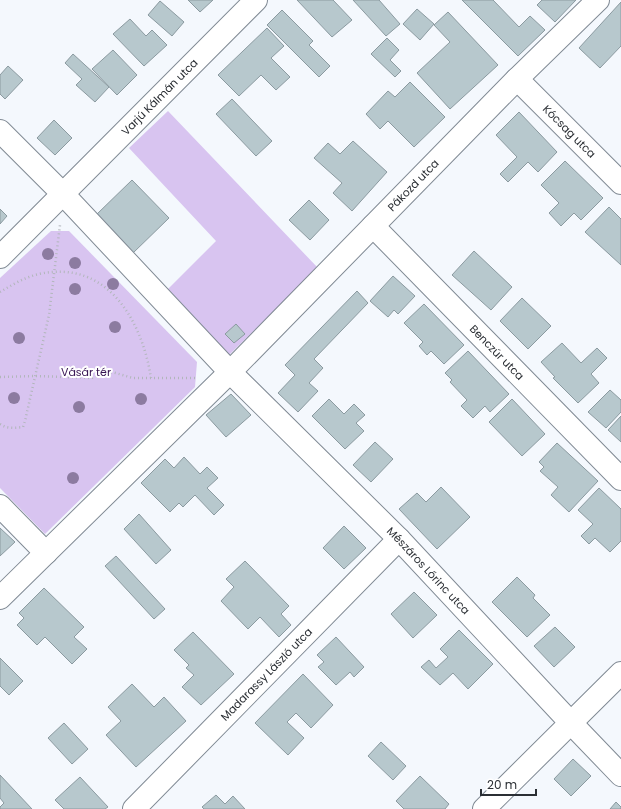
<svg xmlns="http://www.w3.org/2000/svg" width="621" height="809" font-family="Poppins,sans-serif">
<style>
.green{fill:#d8c4f0}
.building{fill:#b7c8cd;stroke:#8b9aa0}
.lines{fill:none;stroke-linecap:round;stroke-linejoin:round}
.minor-casing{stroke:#808a94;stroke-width:24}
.path{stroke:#b2b6bb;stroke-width:2.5;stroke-dasharray:1 3;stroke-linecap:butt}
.minor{stroke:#fff;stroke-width:22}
.tree{fill:#8c7ba0}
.labels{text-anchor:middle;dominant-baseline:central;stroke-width:4;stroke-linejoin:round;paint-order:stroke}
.street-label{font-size:11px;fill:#2b2f34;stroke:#fff}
.park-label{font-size:11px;fill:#371453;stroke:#fff}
</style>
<rect width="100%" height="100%" fill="#f4f8fd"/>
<g class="green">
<polygon points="168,111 318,268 229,355 168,289 216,241 129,148"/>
<polygon points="51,231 69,231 197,362 195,387 45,534 0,488 0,278"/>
</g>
<g class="building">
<polygon points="188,0 213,0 200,12"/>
<polygon points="297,0 333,0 352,20 332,37"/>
<polygon points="353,0 379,0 400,24 386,36"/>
<polygon points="462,0 493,0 519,27 530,16 545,30 518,56"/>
<polygon points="542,0 576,0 555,22 537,5"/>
<polygon points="160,1 184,22 172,36 148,15"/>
<polygon points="621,2 621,46 600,68 579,48"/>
<polygon points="417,9 434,24 420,40 403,24"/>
<polygon points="282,10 313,41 309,45 330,66 319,77 267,25"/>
<polygon points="448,12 498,65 450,109 417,73 450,42 434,25"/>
<polygon points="130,19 146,36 152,30 167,45 144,66 113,34"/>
<polygon points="267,28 284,46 271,58 290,77 276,90 261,75 239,96 218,75"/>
<polygon points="387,38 399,50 390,60 401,71 395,77 371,54"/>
<polygon points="113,50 137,75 117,95 92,69"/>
<polygon points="73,54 109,87 95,102 76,85 82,79 65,63"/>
<polygon points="8,66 23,80 5,99 0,94 0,75"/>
<polygon points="410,82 445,117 414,147 388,121 380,129 366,114 388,91 395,97"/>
<polygon points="232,99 272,141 256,156 216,114"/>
<polygon points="519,112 557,152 538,172 528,162 508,182 500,174 517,157 496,135"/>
<polygon points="54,120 72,138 55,155 37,138"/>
<polygon points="353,141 387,172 352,211 333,193 342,183 314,158 328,143 340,154"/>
<polygon points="565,161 603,198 581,220 574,213 561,226 549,213 559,203 541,185"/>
<polygon points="132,180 169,218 133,253 96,215"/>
<polygon points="309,200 329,220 310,240 289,220"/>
<polygon points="609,207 621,219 621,265 585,232"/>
<polygon points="0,209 7,216 0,224"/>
<polygon points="474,251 512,287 491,310 452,275"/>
<polygon points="393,276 415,296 398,314 394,310 388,317 370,301"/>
<polygon points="357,291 368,303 314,359 323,368 309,383 318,391 298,412 278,393 295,375 285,365"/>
<polygon points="522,298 551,326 528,349 500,321"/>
<polygon points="424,304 464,345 444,364 431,351 427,355 419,346 423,342 404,323"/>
<polygon points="236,324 245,334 234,343 225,334"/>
<polygon points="562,343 581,363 597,348 607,358 591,374 599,383 578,403 553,378 555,377 541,362"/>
<polygon points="468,351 509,394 490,412 485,406 473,418 461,406 467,400 450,382 452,380 445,373"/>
<polygon points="610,390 621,400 621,412 606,428 588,412"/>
<polygon points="231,394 251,415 226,437 206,415"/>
<polygon points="329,399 344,414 354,404 365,415 356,423 364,431 345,449 312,416"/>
<polygon points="512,399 545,434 522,456 489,422"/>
<polygon points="621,416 621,442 608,430"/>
<polygon points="375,442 393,459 371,482 353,465"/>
<polygon points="557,443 598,481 569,512 551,495 558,487 540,471 544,467 539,462"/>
<polygon points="184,457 200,474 207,467 218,478 207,488 224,505 214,515 195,495 183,507 179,503 170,512 141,483 165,459 174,468"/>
<polygon points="441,487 470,517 437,549 399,509 417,493 426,502"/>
<polygon points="599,488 621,509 621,541 610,552 595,538 589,544 581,536 593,524 578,510"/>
<polygon points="139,514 171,550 156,564 124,529"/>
<polygon points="344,526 366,548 344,569 323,548"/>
<polygon points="0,528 15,542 0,556"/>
<polygon points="116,556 165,609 154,619 105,566"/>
<polygon points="245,561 289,606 281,614 291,625 279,637 260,617 248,629 221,601 234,587 226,579"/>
<polygon points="517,577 535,595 533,598 550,615 527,637 492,602"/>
<polygon points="44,588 84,627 74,637 87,649 72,664 45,637 37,645 17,625 24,618 19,613"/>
<polygon points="414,592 437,615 413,638 391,614"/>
<polygon points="555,627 575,647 554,667 534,646"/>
<polygon points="459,630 493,664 468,689 453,673 440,685 421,667 429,660 436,668 448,657 440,649"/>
<polygon points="193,632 234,674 201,705 182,687 194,675 186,668 189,665 174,650"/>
<polygon points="336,637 364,667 354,677 350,672 336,685 318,667 324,662 317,655"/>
<polygon points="0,658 23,681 9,695 0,686"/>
<polygon points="303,674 333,705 311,728 296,713 287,722 304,738 288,755 255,723"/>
<polygon points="132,684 154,707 164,697 186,721 136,767 106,735 121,721 108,707"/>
<polygon points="64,723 88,749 72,764 48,738"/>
<polygon points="381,742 406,766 393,780 368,756"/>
<polygon points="573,759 591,776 571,796 554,779"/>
<polygon points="0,775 32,809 0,809 0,807 4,803 0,798"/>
<polygon points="420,776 449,804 445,809 404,809 396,801"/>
<polygon points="80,777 108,807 105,809 64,809 55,800"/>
<polygon points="216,795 225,804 233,796 245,809 204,809 202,807"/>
<polygon points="616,802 621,807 621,809 610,809"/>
</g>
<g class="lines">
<defs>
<g id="minor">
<path id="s1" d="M517 79 621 183"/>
<path id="s2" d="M0 131 64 195 230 372 399 539 570 722 621 775"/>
<path id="s3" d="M373 226 621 479"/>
<path id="s4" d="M0 257 256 0"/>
<polyline points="0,506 46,553"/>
<path id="s5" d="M0 598 230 372 517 79 598 0"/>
<path id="s6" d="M134 809 399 539"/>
<polyline points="484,809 621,673"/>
</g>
</defs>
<use href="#minor" class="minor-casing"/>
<g class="path">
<path d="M0 292C12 285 25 277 39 274 107 259 142 320 151 378"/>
<polyline points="0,377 36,376 92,378 100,374 112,372 133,378 196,378"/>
<path d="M0 424C7 429 15 428 23 427L25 421 49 315 60 225"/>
</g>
<use href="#minor" class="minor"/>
</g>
<g class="tree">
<circle cx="48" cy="254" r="6"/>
<circle cx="75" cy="263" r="6"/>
<circle cx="113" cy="284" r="6"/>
<circle cx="75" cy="289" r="6"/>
<circle cx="115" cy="327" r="6"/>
<circle cx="19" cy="338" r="6"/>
<circle cx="14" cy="398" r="6"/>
<circle cx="141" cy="399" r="6"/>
<circle cx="79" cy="407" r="6"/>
<circle cx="73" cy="478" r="6"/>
</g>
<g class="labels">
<g class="street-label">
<text stroke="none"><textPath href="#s4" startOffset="226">Varjú Kálmán utca</textPath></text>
<text stroke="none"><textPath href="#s1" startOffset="74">Kócsag utca</textPath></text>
<text stroke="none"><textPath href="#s5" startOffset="584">Pákozd utca</textPath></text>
<text stroke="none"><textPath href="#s3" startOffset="177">Benczúr utca</textPath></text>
<text stroke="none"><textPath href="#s2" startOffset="614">Mészáros Lőrinc utca</textPath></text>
<text stroke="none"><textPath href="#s6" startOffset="189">Madarassy László utca</textPath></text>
</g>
<g class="park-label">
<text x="86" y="372">Vásár tér</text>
</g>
</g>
<path d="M481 789v6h55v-6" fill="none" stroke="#2b2f34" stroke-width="2"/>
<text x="487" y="789" font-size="12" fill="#2b2f34" stroke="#ffffff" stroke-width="3" paint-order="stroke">20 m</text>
</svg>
